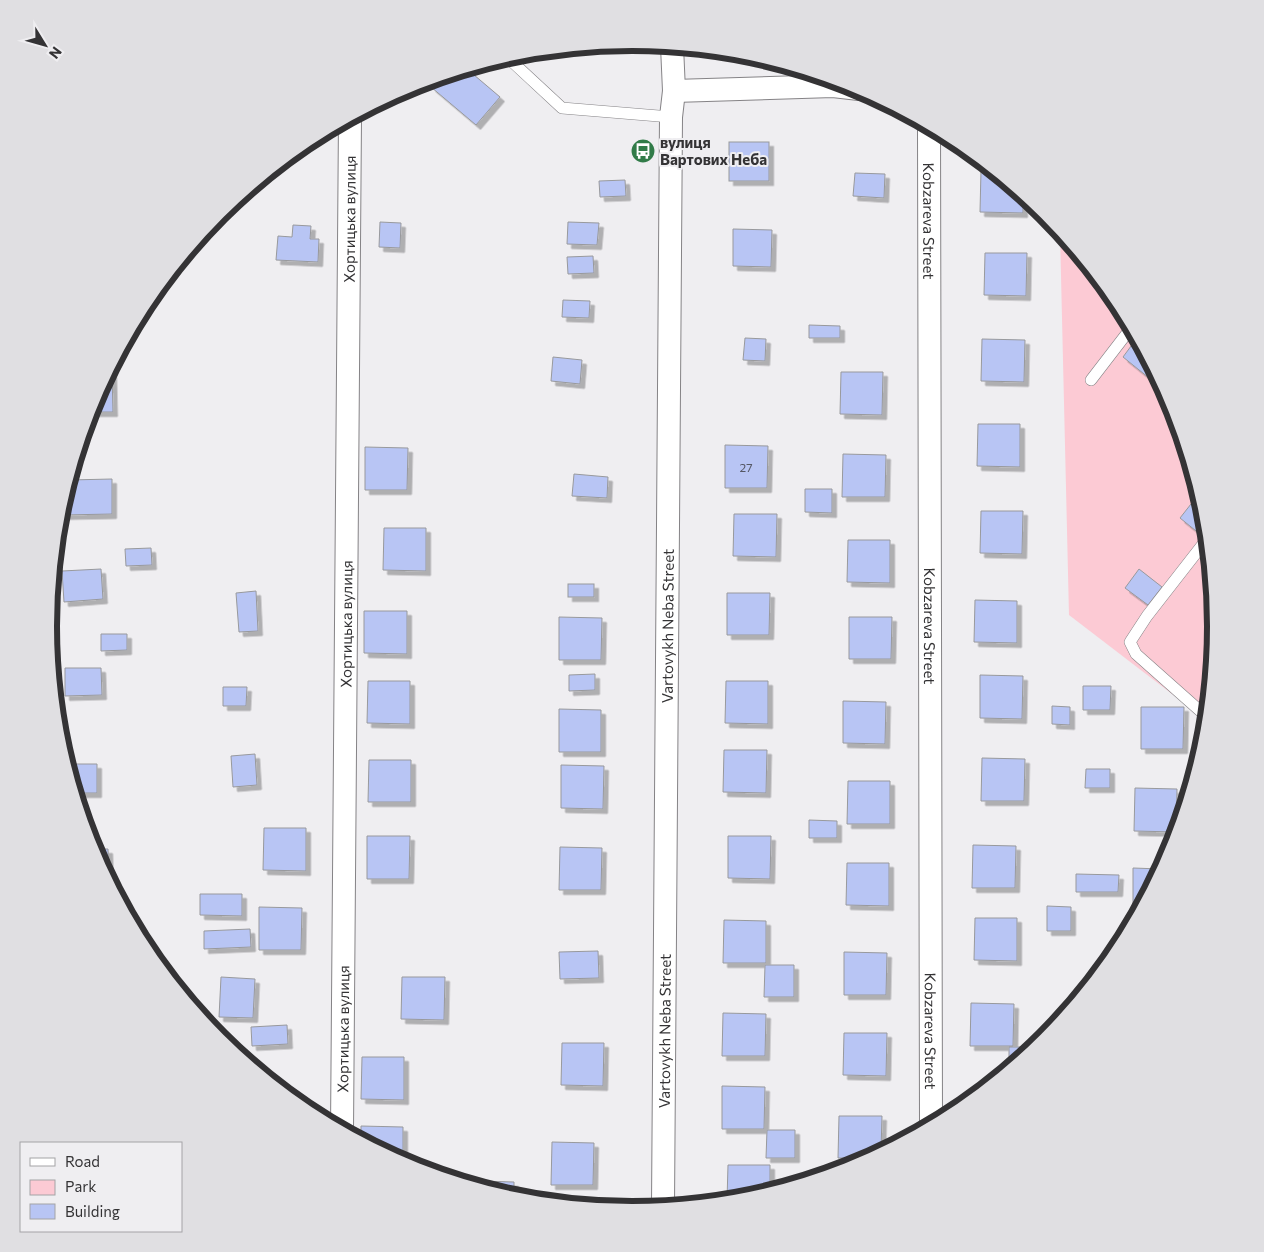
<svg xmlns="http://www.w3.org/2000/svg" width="1264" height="1252" font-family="Commissioner,sans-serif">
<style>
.green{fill:#fccad4}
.building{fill:#b8c5f4;stroke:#98999c;filter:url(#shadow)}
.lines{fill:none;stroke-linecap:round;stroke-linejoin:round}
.lane-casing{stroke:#858386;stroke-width:12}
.street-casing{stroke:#858386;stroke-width:24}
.lane{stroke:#fff;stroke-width:11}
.street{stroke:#fff;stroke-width:22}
.labels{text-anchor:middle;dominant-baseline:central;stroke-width:4;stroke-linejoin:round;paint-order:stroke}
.number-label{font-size:12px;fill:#555865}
.poi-label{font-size:15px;font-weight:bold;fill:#343335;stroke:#efeef1;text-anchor:start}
.street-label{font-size:15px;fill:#343335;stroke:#efeef1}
.rim{fill:none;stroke:#343335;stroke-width:6}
</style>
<defs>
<filter id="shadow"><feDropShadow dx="4.5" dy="4.5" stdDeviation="0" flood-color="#0004"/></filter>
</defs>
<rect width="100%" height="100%" fill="#efeef1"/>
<polygon class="green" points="1060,233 1117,302 1171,403 1204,512 1215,626 1206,720 1069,615"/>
<g class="building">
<polygon points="467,69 500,97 476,125 431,87 439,78"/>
<rect x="729" y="142" width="40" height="39"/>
<polygon points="981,170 992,170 1023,196 1023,213 980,212"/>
<polygon points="855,173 885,174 884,198 853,196"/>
<polygon points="625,180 626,196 600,197 599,181"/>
<polygon points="380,222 401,223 400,248 379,247"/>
<polygon points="568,222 599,223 597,245 567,244"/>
<polygon points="293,225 311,226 310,239 319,239 318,262 276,260 278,236 292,237"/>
<polygon points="733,229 772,230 771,267 733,266"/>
<polygon points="985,253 1027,253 1026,296 984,295"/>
<polygon points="593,256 594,273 568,274 567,257"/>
<polygon points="563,300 590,301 589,318 562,317"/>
<polygon points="809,325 840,326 840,338 809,338"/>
<polygon points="745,338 766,339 765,361 743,360"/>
<polygon points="982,339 1025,340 1024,382 981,381"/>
<polygon points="1134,342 1142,347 1154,372 1149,378 1123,357"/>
<polygon points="553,357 582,360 580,384 551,381"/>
<polygon points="841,372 883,372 882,415 840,414"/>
<polygon points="109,373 112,373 113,412 90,412 93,402"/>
<polygon points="978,424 1020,424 1020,467 977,466"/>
<polygon points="725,445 768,446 767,488 725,488"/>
<polygon points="365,447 408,448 407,490 365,490"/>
<polygon points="843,454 886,455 885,497 842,497"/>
<polygon points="574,474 608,477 607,498 572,496"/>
<polygon points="112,479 112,514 63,515 63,502 69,480"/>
<polygon points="805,489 832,489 832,513 805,512"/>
<polygon points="1191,504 1205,515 1206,528 1201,535 1180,518"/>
<polygon points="981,511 1023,511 1022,554 980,553"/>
<polygon points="734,514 777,514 776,557 733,556"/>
<polygon points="384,528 426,528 426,571 383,570"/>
<polygon points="848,540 890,540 890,583 847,582"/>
<polygon points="151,548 152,565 126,566 125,549"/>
<polygon points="101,569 103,599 64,602 62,571"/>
<polygon points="1139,569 1162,587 1148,605 1125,588"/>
<rect x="568" y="584" width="26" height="13"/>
<polygon points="256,591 258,631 239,632 236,593"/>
<polygon points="727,593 770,593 769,635 727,635"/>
<polygon points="975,600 1017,601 1017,643 974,642"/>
<polygon points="364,611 407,611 407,654 364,653"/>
<polygon points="559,617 602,618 601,660 559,660"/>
<polygon points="849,617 892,617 891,659 849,659"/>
<polygon points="101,634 127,634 127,650 101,651"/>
<polygon points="65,668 101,668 102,695 65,696"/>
<polygon points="595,674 595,690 569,691 569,675"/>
<polygon points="980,675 1023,676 1022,719 980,718"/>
<polygon points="368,681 410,681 410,724 367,723"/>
<polygon points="726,681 768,681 768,724 725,723"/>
<polygon points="1083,686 1111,686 1110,710 1083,710"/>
<polygon points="223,687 247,687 246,706 223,706"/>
<polygon points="843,701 886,702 885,744 843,743"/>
<polygon points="1052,706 1070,707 1070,725 1052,724"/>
<polygon points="1141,707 1184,707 1183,749 1141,749"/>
<polygon points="559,709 601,710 601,752 559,752"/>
<polygon points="724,750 767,750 766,793 723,792"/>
<polygon points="255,754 257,785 233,787 231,756"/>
<polygon points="982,758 1025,759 1024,801 981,801"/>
<polygon points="369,760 411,760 411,802 368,802"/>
<polygon points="67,764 97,764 97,793 76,793"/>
<polygon points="561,765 604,766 603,809 561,808"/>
<polygon points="1086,769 1110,769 1110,788 1085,788"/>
<polygon points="848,781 890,781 890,824 847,824"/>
<polygon points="1135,788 1177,789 1176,832 1134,831"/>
<polygon points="809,820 837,821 837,838 809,838"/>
<polygon points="264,828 306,828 306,871 263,870"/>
<polygon points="367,836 410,836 409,879 367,879"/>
<polygon points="728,836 771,836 770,879 728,878"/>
<polygon points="973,845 1016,846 1015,888 972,888"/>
<polygon points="560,847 602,848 601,890 559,890"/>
<polygon points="93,849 108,849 109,878"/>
<polygon points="847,863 889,863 889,906 846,905"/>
<polygon points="1133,868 1161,869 1138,911 1133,911"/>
<polygon points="1076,874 1119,875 1118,892 1076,892"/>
<polygon points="200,894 242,894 242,916 200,915"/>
<polygon points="1047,906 1071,907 1071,931 1047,931"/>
<polygon points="259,907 302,908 301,950 259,950"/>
<polygon points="975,918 1017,918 1017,961 974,960"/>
<polygon points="724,920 766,921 766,963 723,963"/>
<polygon points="250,929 251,947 204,949 204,931"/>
<polygon points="598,951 599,978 560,979 559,952"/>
<polygon points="844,952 887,953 886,995 844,995"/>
<polygon points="765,965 794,965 794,997 764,997"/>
<polygon points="221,977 255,979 253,1018 219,1017"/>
<polygon points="402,977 445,977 444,1020 401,1019"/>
<polygon points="971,1003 1014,1004 1013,1046 970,1046"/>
<polygon points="723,1013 766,1014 765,1056 722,1056"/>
<polygon points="287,1025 288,1044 252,1046 251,1027"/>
<polygon points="844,1033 887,1033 886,1076 843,1075"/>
<polygon points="562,1043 604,1043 603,1086 561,1085"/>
<polygon points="1009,1047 1033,1047 1033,1048 1009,1068"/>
<polygon points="362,1057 404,1057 404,1100 361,1099"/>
<polygon points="722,1086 765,1087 764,1129 722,1129"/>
<polygon points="839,1116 882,1116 881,1151 868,1158 838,1158"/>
<polygon points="361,1126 403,1127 403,1162 361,1139"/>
<polygon points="767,1130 795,1130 795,1158 766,1158"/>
<polygon points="552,1142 594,1143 593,1185 551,1185"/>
<polygon points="728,1165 770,1165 770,1191 746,1198 727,1200"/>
<polygon points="479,1181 514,1182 514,1197 479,1186"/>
</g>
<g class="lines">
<defs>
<g id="lane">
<polyline points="507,57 562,108 671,117"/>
<polyline points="1091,380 1131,328"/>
<polyline points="1207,717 1136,654 1130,642 1147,616 1207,539"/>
</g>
<g id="street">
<polyline points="674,91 833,86 859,89"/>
<path id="s1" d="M929 126 931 1124"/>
<path id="s2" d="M342 1130 350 118"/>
<path id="s3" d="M663 1206 671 117 674 91 672 46"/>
</g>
</defs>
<use href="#lane" class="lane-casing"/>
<use href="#street" class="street-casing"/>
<use href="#lane" class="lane"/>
<use href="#street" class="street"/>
</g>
<defs>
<symbol id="bus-disc" viewBox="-11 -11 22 22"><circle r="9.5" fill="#317b48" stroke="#efeef1"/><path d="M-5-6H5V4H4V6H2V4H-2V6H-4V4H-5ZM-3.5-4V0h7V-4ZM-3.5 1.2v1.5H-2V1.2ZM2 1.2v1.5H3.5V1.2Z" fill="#fff"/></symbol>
</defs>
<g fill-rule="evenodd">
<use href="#bus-disc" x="629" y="137" width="28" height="28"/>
</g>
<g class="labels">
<g class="number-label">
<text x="746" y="467">27</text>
</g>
<g class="poi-label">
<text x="660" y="142">вулиця<tspan x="660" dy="17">Вартових Неба</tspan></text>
</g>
<g class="street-label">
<text stroke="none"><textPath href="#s2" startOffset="911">Хортицька вулиця</textPath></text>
<text stroke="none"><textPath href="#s1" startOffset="95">Kobzareva Street</textPath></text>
<text stroke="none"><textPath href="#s2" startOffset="506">Хортицька вулиця</textPath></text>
<text stroke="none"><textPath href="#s1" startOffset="500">Kobzareva Street</textPath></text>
<text stroke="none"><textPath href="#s3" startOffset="580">Vartovykh Neba Street</textPath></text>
<text stroke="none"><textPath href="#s2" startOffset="101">Хортицька вулиця</textPath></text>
<text stroke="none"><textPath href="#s1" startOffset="905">Kobzareva Street</textPath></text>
<text stroke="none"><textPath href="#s3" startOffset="175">Vartovykh Neba Street</textPath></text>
</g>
</g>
<path d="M0 0H1264V1252H0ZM57 626a575 575 0 1 1 1150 0a575 575 0 1 1-1150 0Z" fill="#e0dfe2" fill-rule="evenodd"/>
<path class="rim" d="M57 626a575 575 0 1 1 1150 0a575 575 0 1 1-1150 0Z"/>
<rect x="20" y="1142" width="162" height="90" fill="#efeef1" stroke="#a4a3a6"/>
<rect x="30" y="1158" width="25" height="8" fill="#ffffff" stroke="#a4a3a6"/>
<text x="65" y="1167" font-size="15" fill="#343335">Road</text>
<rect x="30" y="1180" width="25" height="15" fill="#fccad4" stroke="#a4a3a6"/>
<text x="65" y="1192" font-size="15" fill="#343335">Park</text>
<rect x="30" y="1204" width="25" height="15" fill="#b8c5f4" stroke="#a4a3a6"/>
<text x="65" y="1217" font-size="15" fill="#343335">Building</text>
<g transform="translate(45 45) rotate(127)" stroke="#efeef1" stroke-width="4" paint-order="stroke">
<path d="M0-4L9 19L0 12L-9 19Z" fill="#343335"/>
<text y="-8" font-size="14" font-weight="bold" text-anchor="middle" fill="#343335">N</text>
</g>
</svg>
